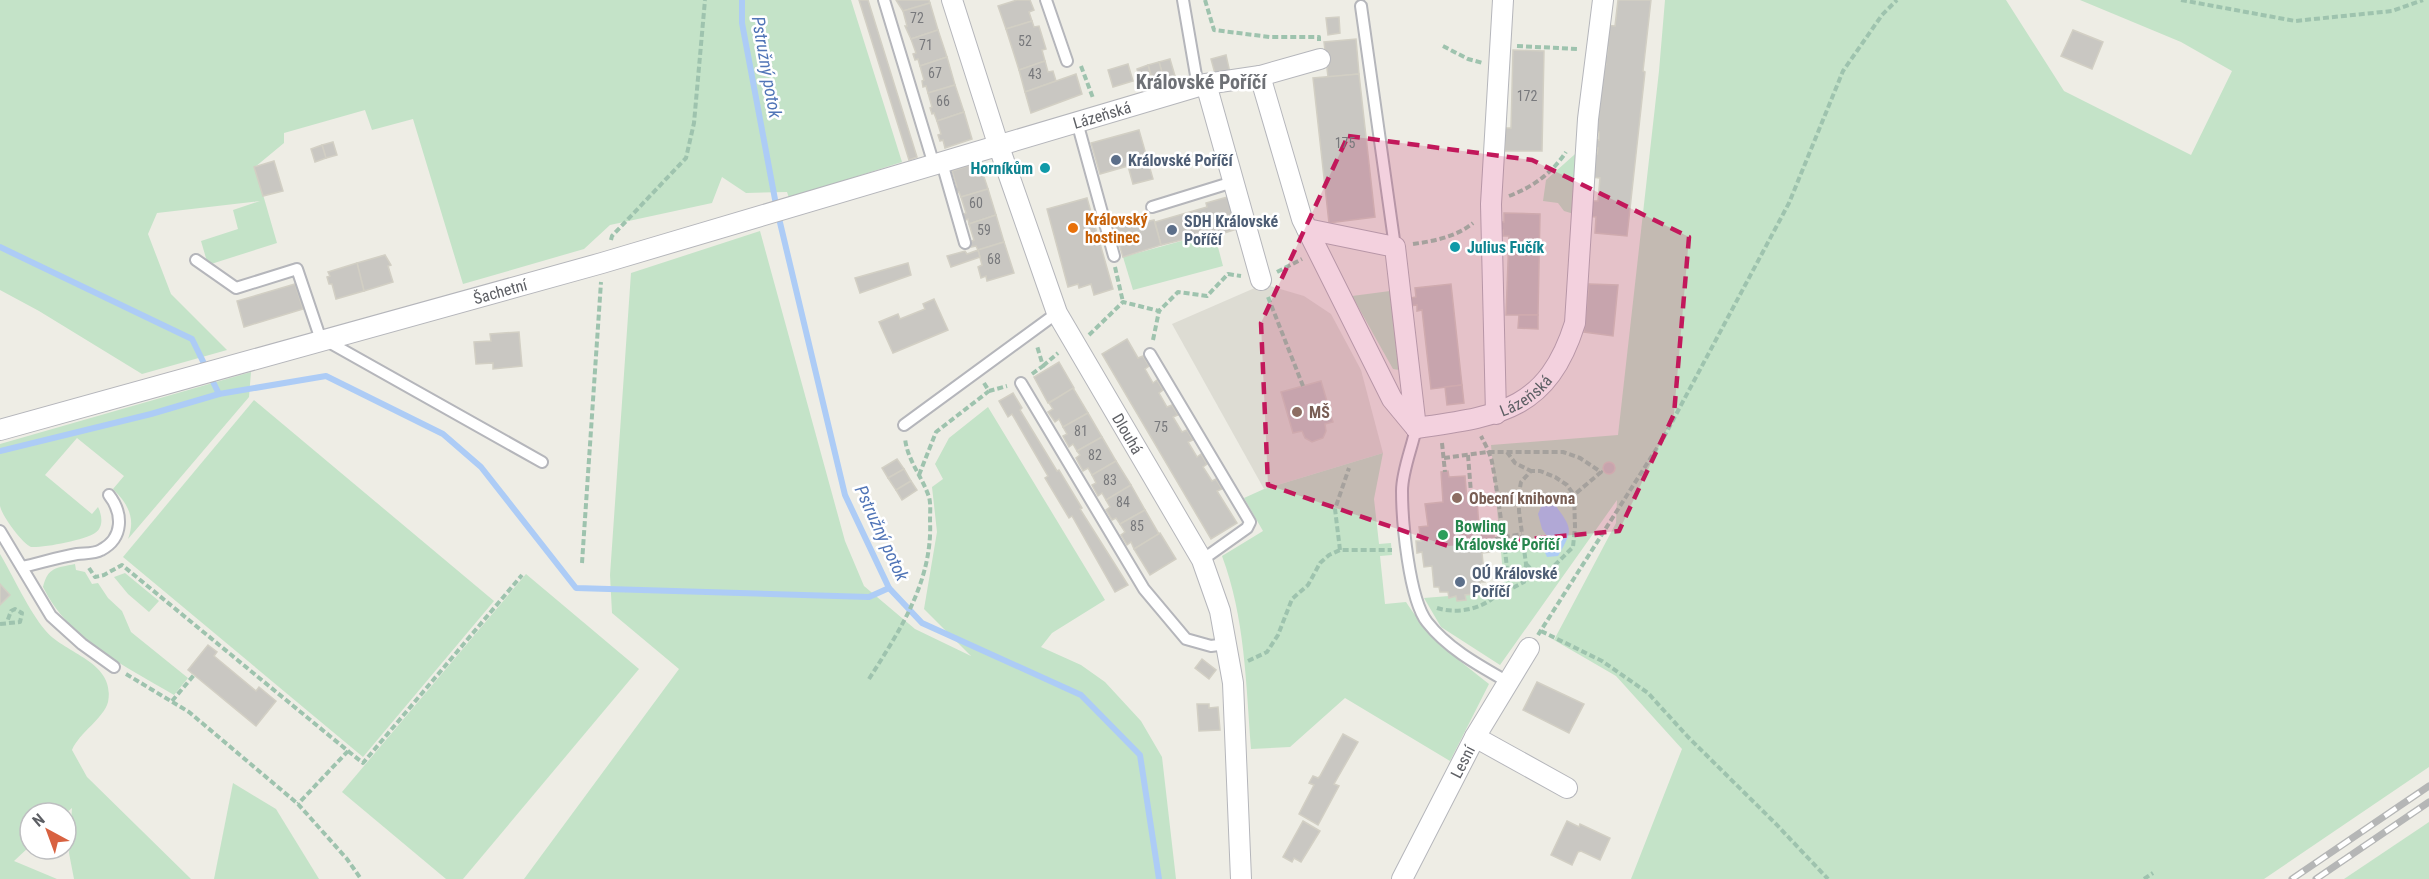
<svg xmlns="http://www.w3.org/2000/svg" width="2429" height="879" font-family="'Roboto Condensed',sans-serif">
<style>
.education{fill:#dddcd3}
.green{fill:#c4e3c8}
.water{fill:#adccf6}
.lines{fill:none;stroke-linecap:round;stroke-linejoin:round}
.stream{stroke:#adccf6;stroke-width:6}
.building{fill:#c9c7c2;stroke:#d2cfc4;stroke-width:1.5}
.lane-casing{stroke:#b5b6bb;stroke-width:14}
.street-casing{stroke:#b5b6bb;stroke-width:22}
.path{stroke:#9ec3ae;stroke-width:4;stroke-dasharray:6 3;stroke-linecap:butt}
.lane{stroke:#fff;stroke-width:10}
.street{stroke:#fff;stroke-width:20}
.rail-casing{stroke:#b5b6b6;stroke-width:7}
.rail{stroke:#fff;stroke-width:4.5;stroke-dasharray:14;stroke-linecap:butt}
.marked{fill:#c2185b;fill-opacity:0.2;stroke:#c2185b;stroke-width:4.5;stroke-dasharray:12 8;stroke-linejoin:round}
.service-dot{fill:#5c6f8a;stroke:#fff;stroke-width:2}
.culture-dot{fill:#0f9aa8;stroke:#fff;stroke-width:2}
.food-dot{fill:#e8710a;stroke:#fff;stroke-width:2}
.education-dot{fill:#8d6e63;stroke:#fff;stroke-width:2}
.leisure-dot{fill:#2e9e5b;stroke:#fff;stroke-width:2}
.labels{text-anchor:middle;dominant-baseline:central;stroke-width:5;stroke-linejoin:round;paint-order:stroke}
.number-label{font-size:14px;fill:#78797c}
.street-label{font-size:16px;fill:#5d5f64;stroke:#fff}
.service-label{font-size:16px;font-weight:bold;fill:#4e5e75;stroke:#fff;text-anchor:start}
.culture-label{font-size:16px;font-weight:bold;fill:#0d838f;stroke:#fff;text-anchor:end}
.food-label{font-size:16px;font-weight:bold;fill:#c56008;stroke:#fff;text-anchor:start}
.education-label{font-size:16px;font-weight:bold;fill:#785e54;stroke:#fff;text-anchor:start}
.leisure-label{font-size:16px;font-weight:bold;fill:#27864d;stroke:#fff;text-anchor:start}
.water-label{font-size:18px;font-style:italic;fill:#5175b7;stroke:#fff}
.quarter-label{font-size:20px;font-weight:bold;fill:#6e7176;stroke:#fff}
</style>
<rect width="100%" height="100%" fill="#eeede5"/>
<polygon class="education" points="1270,286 1304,296 1331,314 1361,370 1383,453 1264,489 1172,324 1257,287"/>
<g class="green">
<polygon points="0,0 851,0 902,162 789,198 787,192 746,193 722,177 712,203 610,225 584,249 463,284 413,119 372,130 365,110 284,133 284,143 255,167 277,243 208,265 201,241 238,229 233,210 260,201 157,213 148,234 171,294 227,350 142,374 39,311 0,290"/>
<polygon points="1665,0 2006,0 2064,91 2191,155 2232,71 2181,42 2080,0 2429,0 2429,767 2264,879 1631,879 1682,749 1616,676 1554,640 1616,523 1617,500 1500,665 1441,627 1424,598 1486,593 1504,584 1491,445 1618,435 1659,71"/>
<polygon points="1583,147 1574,214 1564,211 1558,203 1543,201 1546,180"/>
<polygon points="760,231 845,541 864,586 915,629 971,656 924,609 937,532 932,487 943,479 935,464 949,438 988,407 1105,600 1052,633 1041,647 1081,665 1105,682 1141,721 1162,757 1176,879 524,879 679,669 612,613 610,575 631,273"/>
<polygon points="1214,232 1223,266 1133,290 1123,257"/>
<polygon points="1390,291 1403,365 1399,370 1393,369 1352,296"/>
<path d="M251 372 249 397 128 539C136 518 128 504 113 489L124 476 77 438 45 475 92 514 98 507C102 515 104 527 95 533 85 540 43 548 31 547 22 543 2 516 0 506 0 489 0 462 0 444Z"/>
<polygon points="254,400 494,601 363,757 123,557"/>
<path d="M1383 453 1374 499 1379 544 1391 543 1392 555 1380 556 1385 604 1406 602C1430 639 1455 657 1489 684L1450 761 1345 698 1290 747 1251 749C1246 684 1245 617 1222 556L1263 531 1244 498 1264 489Z"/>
<path d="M0 554C13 576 29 611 45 630 64 654 116 661 108 702 104 718 79 733 72 750L87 777 191 879H74L69 853 72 808 66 813H30V846L14 861 57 879H0V605L10 595 0 584Z"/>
<path d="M75 564 76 570 85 572 92 584 98 583 108 598 122 611 131 632 188 678 174 695C125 666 69 640 43 587 48 567 56 568 75 564Z"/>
<polygon points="125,573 159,601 149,612 128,594 114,577"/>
<polygon points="526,574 639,669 463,879 446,879 342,792"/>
<polygon points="233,783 276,809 319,879 214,879"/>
<polygon points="2429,822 2429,879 2344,879"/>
</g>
<path class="water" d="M1547 504 1555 505C1573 529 1573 530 1558 556L1547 557 1542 546 1547 536 1542 529 1538 514 1541 507Z"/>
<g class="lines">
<g class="stream">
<polyline points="742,0 742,23 777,210 845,495 889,588 922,623 1081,695 1140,755 1159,879"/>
<polyline points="0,247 192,339 219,394 326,376 443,434 481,467 576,588 869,597 889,588"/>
<polyline points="0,451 151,414 219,394"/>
</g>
</g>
<g class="building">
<polygon points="859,0 868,0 917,157 909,160"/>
<polygon points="896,0 929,0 930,3 903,11"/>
<polygon points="1017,0 1030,0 1034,10 1029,12 1032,21 1006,29 998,6"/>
<polygon points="1618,0 1651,0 1643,71 1645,72 1627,236 1595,233 1596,217 1587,216 1588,201 1598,201 1600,178 1591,177 1593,153 1597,154 1598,148 1594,148 1594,139 1599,140 1599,132 1595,132 1602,67 1605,67 1606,64 1602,63 1603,55 1607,55 1608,47 1604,46 1606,25 1615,26"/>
<polygon points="930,3 938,30 911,39 905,26 907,26 903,11"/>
<polygon points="1339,17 1340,33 1328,35 1326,18"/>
<polygon points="1032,21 1034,27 1039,26 1046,49 1042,50 1045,61 1019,70 1006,29"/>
<polygon points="938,30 947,57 920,66 918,59 915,60 913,54 916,53 911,39"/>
<polygon points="2073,30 2103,42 2092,69 2061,56"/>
<polygon points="1356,39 1359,74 1328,77 1324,42"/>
<polygon points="1513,50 1544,51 1542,151 1505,151 1505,142 1501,142 1501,133 1505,134 1505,128 1511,128"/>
<polygon points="1226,55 1230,73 1216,77 1211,59"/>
<polygon points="947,57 955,85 928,93 926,86 923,87 922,81 924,80 920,66"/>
<polygon points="1170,59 1175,76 1164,79 1159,62"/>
<polygon points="1045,61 1048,72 1053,71 1056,81 1025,92 1019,70"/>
<polygon points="1159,62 1164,79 1153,82 1148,65"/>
<polygon points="1128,64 1133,81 1113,87 1108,70"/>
<polygon points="1148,65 1153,82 1141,85 1137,69"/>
<polygon points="1076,74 1082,94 1031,113 1025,92"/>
<polygon points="1359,74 1375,217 1329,223 1313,78"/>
<polygon points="955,85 964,112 937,121 934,113 932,114 930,108 932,107 928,93"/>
<polygon points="964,112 972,139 945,148 943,140 940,141 938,135 941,134 937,121"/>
<polygon points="1139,130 1153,179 1133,184 1128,166 1100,174 1091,143"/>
<polygon points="333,142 337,155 326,158 322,145"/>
<polygon points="322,145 326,158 315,162 311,149"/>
<polygon points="274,161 283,191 263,196 254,167"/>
<polygon points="979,162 988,189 961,197 959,192 954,194 952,188 957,187 952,171"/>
<polygon points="988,189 996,215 969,224 968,219 963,221 961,215 966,213 961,197"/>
<polygon points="1231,196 1240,228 1215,236 1214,232 1161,245 1155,222 1207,207 1206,203"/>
<polygon points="1087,198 1113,289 1094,295 1091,284 1079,288 1078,284 1068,287 1047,209"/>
<polygon points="1504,213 1540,214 1538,315 1506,315 1509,236 1503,236 1503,230 1499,230 1500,222 1504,222"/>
<polygon points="996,215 1004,242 978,250 976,246 971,247 970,242 974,240 969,224"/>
<polygon points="1131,218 1133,222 1144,219 1145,222 1154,220 1161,245 1123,257 1114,227 1126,224 1125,220"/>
<polygon points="1004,242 1014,273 987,281 986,276 981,278 978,267 982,265 978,250"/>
<polygon points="978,250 980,257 951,267 947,256 965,251 967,254"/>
<polygon points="385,255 391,265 388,266 393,282 364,291 357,263"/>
<polygon points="357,263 364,291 336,299 332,284 329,284 327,277 330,276 328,272"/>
<polygon points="908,263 911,275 860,293 855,278"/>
<polygon points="295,284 303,309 244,327 237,301"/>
<polygon points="1451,284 1462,385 1431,389 1422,310 1417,311 1417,305 1411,306 1410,298 1416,297 1415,288"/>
<polygon points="1589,284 1618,285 1613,336 1584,332"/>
<polygon points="934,299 948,330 893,353 879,322 898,314 900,319 925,309 923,304"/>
<polygon points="1519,315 1538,315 1538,329 1518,328"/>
<polygon points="519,332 522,366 493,369 493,363 476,364 474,342 491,341 490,334"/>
<polygon points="1127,339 1138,358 1143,356 1149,366 1145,369 1153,383 1157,380 1163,390 1159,393 1167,407 1172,405 1178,415 1173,417 1182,432 1187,430 1193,440 1188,442 1197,457 1201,454 1207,464 1203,467 1212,481 1216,479 1222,489 1217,491 1237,523 1211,539 1102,354"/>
<polygon points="1059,362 1074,388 1048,403 1034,377"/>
<polygon points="1321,381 1333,422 1325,424 1326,431 1323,438 1312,442 1305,438 1302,431 1293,433 1281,392"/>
<polygon points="1462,385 1464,403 1447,405 1445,387"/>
<polygon points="1073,388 1088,413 1063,427 1059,419 1055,422 1048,412 1053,409 1049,403"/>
<polygon points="1013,393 1022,408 1020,410 1057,471 1059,470 1082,508 1080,509 1128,585 1115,592 1072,516 1069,518 1045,478 1048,476 1012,414 1008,417 999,401"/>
<polygon points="1088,413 1102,437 1077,451 1073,444 1069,447 1063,436 1067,434 1063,427"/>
<polygon points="1102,437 1116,461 1092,475 1088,468 1083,471 1076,458 1080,455 1077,451"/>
<polygon points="897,459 904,469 888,478 882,468"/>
<polygon points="1116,461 1131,485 1106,500 1102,493 1098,496 1092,485 1096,483 1092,475"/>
<circle cx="1609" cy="468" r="6"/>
<polygon points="904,469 911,481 896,490 888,478"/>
<polygon points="1448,471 1449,477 1465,476 1467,500 1477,499 1479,528 1488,527 1488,535 1494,534 1495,543 1489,544 1490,552 1482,553 1485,582 1480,582 1480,588 1472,589 1473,594 1465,595 1466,600 1457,601 1456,596 1449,598 1448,592 1440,592 1439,587 1434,587 1432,566 1424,567 1422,552 1417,553 1416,541 1421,541 1419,527 1428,526 1425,504 1443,502 1441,472"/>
<polygon points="911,481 917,490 902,500 896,490"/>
<polygon points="1131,485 1145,510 1120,524 1116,518 1112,520 1106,510 1110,507 1106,500"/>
<polygon points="1145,510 1159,534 1134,549 1131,542 1127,545 1121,535 1125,532 1120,524"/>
<polygon points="1160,533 1176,559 1150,575 1134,549"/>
<polygon points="0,584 10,595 0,605"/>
<polygon points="208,645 217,652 214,656 256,691 259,687 276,701 256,726 188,670"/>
<polygon points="1202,659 1216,670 1209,679 1195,668"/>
<polygon points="1537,682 1584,704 1569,733 1523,710"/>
<polygon points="1197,704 1209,704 1209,708 1218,707 1220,730 1199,731"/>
<polygon points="1343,734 1358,742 1334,784 1339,786 1318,825 1299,814 1314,785 1309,783 1313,776 1318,778 1320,776"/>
<polygon points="1303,821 1320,831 1301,862 1294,858 1292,862 1283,857"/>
<polygon points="1567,821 1579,827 1580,824 1610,838 1600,860 1581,851 1578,852 1572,865 1551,855"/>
</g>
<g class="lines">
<defs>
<g id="lane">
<polyline points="884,0 934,165"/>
<polyline points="1046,0 1067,61"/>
<polyline points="1183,0 1198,87"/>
<polyline points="1361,6 1395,247"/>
<polyline points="1077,122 1114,256"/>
<polyline points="942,163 965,243"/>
<polyline points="1152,207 1233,182"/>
<polyline points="196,260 236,288 297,269 321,340"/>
<polyline points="325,340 542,462"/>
<polyline points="1150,354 1250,522 1247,528 1202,560"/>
<polyline points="1021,383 1144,589 1186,639 1211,646 1226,644"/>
<polyline points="904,425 1057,313"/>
<path d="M1416 428C1412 448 1402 471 1402 491 1402 521 1409 599 1427 622 1448 649 1480 666 1508 682"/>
<polyline points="0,531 51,616 82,644 114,667"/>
<path d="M22 567C40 563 59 557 77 554 85 553 94 554 101 550 124 538 123 513 109 495"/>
</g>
<g id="street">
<path id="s1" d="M952 0 998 144 1057 313 1202 560 1220 611 1233 683 1241 879"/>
<polyline points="1260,76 1302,219 1392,399 1416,428"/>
<polyline points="1206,84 1261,280"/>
<polyline points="1307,229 1395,247 1416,428"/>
<polyline points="1496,414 1491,204 1503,0"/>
<path id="s2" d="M1416 428C1498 416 1547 412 1575 323L1588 119 1603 0"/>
<path id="s3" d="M0 430 602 263 1206 84 1260 76 1320 59"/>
<polyline points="1475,737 1567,788"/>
<path id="s4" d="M1402 879 1475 737 1529 648"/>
</g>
</defs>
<use href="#lane" class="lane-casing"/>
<use href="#street" class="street-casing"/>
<g class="path">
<polyline points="1205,0 1214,30 1270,37 1319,37 1319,41"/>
<polyline points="2181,0 2295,21 2392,11 2423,0"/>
<polyline points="1443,46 1468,59 1483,63"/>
<polyline points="1517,46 1578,49"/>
<polyline points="1081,66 1093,98"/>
<path d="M1509 196C1533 187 1552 173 1566 152"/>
<polyline points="611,240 612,236 686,158 694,123 705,0"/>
<path d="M1413 244C1434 241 1456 237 1473 223"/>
<polyline points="1115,267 1123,302"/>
<polyline points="1277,272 1302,259"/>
<polyline points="1268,297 1303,386"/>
<polyline points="1089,335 1123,302 1159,311 1178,292 1207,296 1228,274 1241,276"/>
<polyline points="1153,340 1159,311"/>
<polyline points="1043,366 1058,353"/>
<polyline points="1032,374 1043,366 1037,346"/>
<polyline points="984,383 989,391 1007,386"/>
<polyline points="1442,443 1445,472"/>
<polyline points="1507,452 1515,463 1531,471"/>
<polyline points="1468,455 1471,493"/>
<polyline points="1444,458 1488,452 1563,452 1580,458 1601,472 1574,495"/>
<polyline points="919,475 936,432 989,391"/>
<polyline points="1495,539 1522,534"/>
<polyline points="1340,550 1335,509 1349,468"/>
<polyline points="582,563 601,282"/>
<polyline points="89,568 95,577 104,575 122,565 348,751 298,804"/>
<polyline points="1497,596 1524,582 1526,564 1519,511 1519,493 1521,482 1531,471 1540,471 1555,477 1567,485 1574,495 1575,527 1573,547 1548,572 1536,574 1526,564"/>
<path d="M1437 608C1462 616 1498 606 1507 578 1509 569 1495 477 1492 462 1490 453 1485 444 1481 436"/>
<polyline points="0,624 20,622 22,613 15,609 11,611 7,622"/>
<polyline points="1541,631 1602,661 1648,693 1688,737 1775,823 1828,879"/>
<polyline points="1538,635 1664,437 1789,203 1843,71 1882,15 1897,0"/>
<polyline points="1248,661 1267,652 1278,635 1292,599 1308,585 1320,563 1329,555 1340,550 1392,550"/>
<polyline points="126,674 189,712 298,804 347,859 361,879"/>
<path d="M869 679C900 630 933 581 930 520 930 513 931 504 929 497 922 476 907 460 905 438"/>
<polyline points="172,701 194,675"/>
<polyline points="348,751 363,763 522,575"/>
<polyline points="2144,879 2153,873"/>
</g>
<use href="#lane" class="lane"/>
<use href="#street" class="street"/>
<defs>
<g id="rail">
<polyline points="2292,879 2429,786"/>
<polyline points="2316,879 2429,802"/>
</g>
</defs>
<use href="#rail" class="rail-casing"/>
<use href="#rail" class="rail"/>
</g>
<path class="marked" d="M1348 136 1532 160 1689 237 1674 414 1619 531 1448 546 1268 485 1261 323Z"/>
<g class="service-dot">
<circle cx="1116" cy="160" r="6"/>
<circle cx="1172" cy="230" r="6"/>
<circle cx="1460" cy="582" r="6"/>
</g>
<g class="culture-dot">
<circle cx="1045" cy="168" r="6"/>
<circle cx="1455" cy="247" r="6"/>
</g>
<circle class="food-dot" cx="1073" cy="228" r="6"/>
<g class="education-dot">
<circle cx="1297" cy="412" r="6"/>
<circle cx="1457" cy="498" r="6"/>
</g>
<circle class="leisure-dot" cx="1443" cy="535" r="6"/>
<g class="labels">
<g class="number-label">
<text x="917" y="18">72</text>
<text x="1025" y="41">52</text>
<text x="926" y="45">71</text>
<text x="935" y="73">67</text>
<text x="1035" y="74">43</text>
<text x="1527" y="96">172</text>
<text x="943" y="101">66</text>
<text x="1345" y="143">175</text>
<text x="976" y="203">60</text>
<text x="984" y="230">59</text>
<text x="994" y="259">68</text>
<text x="1161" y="427">75</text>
<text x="1081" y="431">81</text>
<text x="1095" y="455">82</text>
<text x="1110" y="480">83</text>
<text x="1123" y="502">84</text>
<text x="1137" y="526">85</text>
</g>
<g class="street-label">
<text stroke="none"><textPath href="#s3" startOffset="1146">Lázeňská</textPath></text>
<text stroke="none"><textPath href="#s3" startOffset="519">Šachetní</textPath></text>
<text stroke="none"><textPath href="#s2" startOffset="116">Lázeňská</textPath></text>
<text stroke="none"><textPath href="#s1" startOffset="470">Dlouhá</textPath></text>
<text stroke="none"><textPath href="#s4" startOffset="132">Lesní</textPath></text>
</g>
<g class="service-label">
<text x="1128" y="160">Královské Poříčí</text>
<text x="1184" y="221">SDH Královské<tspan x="1184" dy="18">Poříčí</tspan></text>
<text x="1472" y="573">OÚ Královské<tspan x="1472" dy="18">Poříčí</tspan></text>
</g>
<g class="culture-label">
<text x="1033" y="168">Horníkům</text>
<text x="1467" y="247" text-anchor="start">Julius Fučík</text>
</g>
<g class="food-label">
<text x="1085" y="219">Královský<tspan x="1085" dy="18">hostinec</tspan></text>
</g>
<g class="education-label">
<text x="1309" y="412">MŠ</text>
<text x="1469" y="498">Obecní knihovna</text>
</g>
<g class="leisure-label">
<text x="1455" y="526">Bowling<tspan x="1455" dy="18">Královské Poříčí</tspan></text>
</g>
<g class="water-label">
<text transform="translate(767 67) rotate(80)">Pstružný potok</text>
<text transform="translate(882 533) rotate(65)">Pstružný potok</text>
</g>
<g class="quarter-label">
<text x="1201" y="82">Královské Poříčí</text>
</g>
</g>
<g transform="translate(48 831) rotate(319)"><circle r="28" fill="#ffffff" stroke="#bebfc1" stroke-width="1.5"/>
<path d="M0-4.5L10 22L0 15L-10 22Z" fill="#d86241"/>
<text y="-9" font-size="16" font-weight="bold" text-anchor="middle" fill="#5d5f64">N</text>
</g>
</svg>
